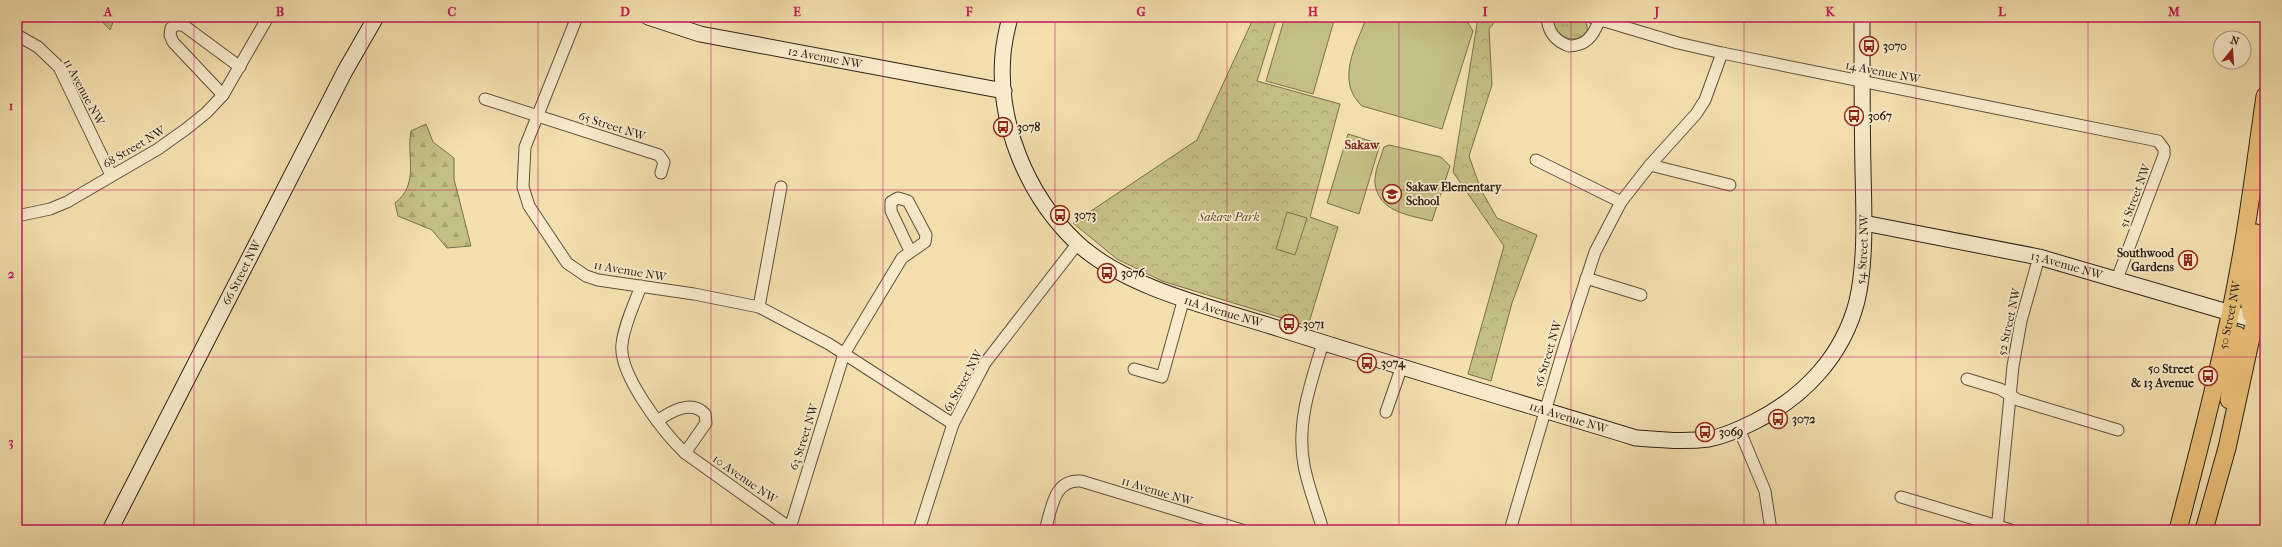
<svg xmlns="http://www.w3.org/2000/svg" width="2282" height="547" font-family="'IM FELL French Canon',serif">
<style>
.grass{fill:url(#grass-tufts);stroke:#79704d}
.forest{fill:url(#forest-firs);stroke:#79704d}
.park{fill:url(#park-crowns);stroke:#79704d}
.pitch{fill:#c4c085;stroke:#79704d}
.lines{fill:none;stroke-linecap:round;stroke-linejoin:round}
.street-casing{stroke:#60513c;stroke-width:13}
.secondary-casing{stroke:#2e2115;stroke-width:17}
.primary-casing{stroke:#2e2115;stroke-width:19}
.street{stroke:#f8ebcb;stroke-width:11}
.secondary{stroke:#f8ebcb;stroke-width:15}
.primary{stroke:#eac078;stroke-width:17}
.grid{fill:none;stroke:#c2185b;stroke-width:1;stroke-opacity:0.55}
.labels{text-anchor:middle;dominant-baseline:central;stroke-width:3.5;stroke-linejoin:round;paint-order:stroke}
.poi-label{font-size:12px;font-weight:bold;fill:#2e2115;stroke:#f8ebcb;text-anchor:start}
.street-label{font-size:12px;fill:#2e2115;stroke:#f8ebcb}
.park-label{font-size:12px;font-style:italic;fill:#5b5137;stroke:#f8ebcb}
.neighbourhood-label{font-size:13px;font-weight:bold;fill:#7a1f14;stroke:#f8ebcb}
.neatline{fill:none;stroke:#c2185b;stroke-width:1.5}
.grid-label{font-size:13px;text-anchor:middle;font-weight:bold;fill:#c2185b}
</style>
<defs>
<pattern id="grass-tufts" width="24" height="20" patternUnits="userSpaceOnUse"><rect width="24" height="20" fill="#c4c085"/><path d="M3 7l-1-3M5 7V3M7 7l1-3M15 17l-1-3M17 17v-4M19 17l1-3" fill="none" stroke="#a9a572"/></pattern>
<pattern id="forest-firs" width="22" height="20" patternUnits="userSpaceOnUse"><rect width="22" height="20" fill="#c4c085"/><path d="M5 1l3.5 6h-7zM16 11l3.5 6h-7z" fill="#a9a572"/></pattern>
<pattern id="park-crowns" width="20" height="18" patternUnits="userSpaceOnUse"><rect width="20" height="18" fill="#c4c085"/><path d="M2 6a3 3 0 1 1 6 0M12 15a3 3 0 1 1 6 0" fill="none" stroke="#a9a572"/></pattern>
</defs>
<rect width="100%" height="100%" fill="#f4e0af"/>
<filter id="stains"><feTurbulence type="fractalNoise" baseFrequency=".005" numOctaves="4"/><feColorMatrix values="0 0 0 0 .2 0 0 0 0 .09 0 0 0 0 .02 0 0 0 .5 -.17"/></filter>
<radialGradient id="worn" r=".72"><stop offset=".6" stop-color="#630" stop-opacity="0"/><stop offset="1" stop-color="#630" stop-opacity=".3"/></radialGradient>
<path class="grass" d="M1553 17H1582L1587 25V31C1575 48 1552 35 1553 17Z"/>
<path class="forest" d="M426 124 433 142 454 158V179L471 246 447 248 432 230 398 216 395 203C420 184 406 156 411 131Z"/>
<g class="park">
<polygon points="98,17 115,17 110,30"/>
<polygon points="1254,17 1277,17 1257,81 1340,104 1310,217 1338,227 1308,326 1162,281 1117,259 1073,223 1197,140"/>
<polygon points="1474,17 1497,17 1497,19 1489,29 1492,85 1469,156 1481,190 1497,218 1537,235 1512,303 1491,381 1468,374 1504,246 1453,172 1477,24"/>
</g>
<g class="pitch">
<polygon points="1285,17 1335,17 1313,94 1266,81"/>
<path d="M1367 17H1443L1468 23 1473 31 1442 129 1362 106C1335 81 1356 45 1367 17Z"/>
<polygon points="1348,134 1380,144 1359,214 1327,203"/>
<path d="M1389 145 1441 157 1450 166 1432 221C1409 215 1378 212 1375 183 1374 172 1381 157 1384 147Z"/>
<polygon points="1287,212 1307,218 1295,255 1276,249"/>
</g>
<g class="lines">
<defs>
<g id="street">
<polyline points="577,17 525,147 523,187 529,206 567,263 586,276 598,280 694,294 759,307 829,344 953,424"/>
<path d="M1547 17C1548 32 1555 41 1569 46 1586 46 1593 36 1599 21"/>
<polyline points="1591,17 1678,43 1722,53 2158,141 2164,149 2164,155 2117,279"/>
<polyline points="17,35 38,47 59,67 111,175"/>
<polyline points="223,95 173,42 170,35 171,28 176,25 183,25 240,67"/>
<polyline points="485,99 659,155 664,162 661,173"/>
<polyline points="1536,160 1621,202"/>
<polyline points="1650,165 1730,185"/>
<polyline points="17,216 50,209 67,202 158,149 186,129 206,113 223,95 268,17"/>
<polyline points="1586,278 1641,295"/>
<path d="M641 286C634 305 624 325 622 344 618 374 664 433 685 453L790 528 844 354 902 258 925 242 926 235 908 201 898 198 891 202V211L910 251"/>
<polyline points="759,307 781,187"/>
<path d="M1323 343C1311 382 1296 423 1304 465 1308 487 1317 509 1323 530"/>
<polyline points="1134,369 1162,377 1184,298"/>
<polyline points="1967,379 2000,389 2018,400 2118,430"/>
<polyline points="1386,412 1402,366"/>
<path d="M657 421C670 412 691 399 705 414L706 423 685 453"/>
<polyline points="1739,429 1765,491 1771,530"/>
<polyline points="1901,497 2011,530"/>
<polyline points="919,530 953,424 985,363 1078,243"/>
<path d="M1045 530C1052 509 1053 479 1081 481L1242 530"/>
<polyline points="1510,530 1565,344 1595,252 1621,202 1650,165 1696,114 1705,100 1722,53"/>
<polyline points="1997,530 2013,366 2021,321 2039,257"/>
</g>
<g id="secondary">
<path id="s1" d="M648 17 700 34 1004 91"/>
<path id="s2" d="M1010 17C1007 29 1004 42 1003 54 997 123 1027 195 1076 242 1126 289 1215 308 1280 329 1399 367 1518 402 1636 438 1661 440 1685 442 1709 439 1725 436 1740 429 1754 422 1804 397 1843 356 1857 301 1866 263 1864 211 1863 171 1862 120 1862 69 1862 17"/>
<path id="s3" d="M1864 223 2039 257 2265 323"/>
<path id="s4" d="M110 530 345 71 376 17"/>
</g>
<g id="primary">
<polyline points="2251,314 2249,299 2256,233"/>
<polyline points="2229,400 2237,335"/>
<path id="s5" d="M2178 530C2203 434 2228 338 2244 240 2252 193 2258 144 2265 96"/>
<polyline points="2204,530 2227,448 2265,273"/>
</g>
</defs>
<use href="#street" class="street-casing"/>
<use href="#secondary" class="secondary-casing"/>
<use href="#primary" class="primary-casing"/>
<use href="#street" class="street"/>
<use href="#secondary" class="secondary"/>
<use href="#primary" class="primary"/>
</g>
<path class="grid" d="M194 17V530M366 17V530M538 17V530M711 17V530M883 17V530M1055 17V530M1227 17V530M1399 17V530M1571 17V530M1744 17V530M1916 17V530M2088 17V530M17 190H2265M17 357H2265"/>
<defs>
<symbol id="bus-ring" viewBox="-11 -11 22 22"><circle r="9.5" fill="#f8ebcb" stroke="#8f2418" stroke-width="1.5"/><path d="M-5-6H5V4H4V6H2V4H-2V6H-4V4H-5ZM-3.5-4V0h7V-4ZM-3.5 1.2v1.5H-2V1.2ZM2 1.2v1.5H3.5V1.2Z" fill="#8f2418"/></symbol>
<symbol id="school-ring" viewBox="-11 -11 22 22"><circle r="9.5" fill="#f8ebcb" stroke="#8f2418" stroke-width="1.5"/><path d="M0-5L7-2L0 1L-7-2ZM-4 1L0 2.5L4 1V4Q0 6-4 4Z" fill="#8f2418"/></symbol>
<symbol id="building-ring" viewBox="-11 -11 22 22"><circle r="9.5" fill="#f8ebcb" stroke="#8f2418" stroke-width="1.5"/><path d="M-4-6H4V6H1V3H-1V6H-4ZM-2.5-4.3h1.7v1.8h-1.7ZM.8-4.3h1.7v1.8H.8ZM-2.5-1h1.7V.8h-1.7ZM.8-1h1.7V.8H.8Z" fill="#8f2418"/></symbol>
</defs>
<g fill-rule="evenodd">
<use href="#bus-ring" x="1858" y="35" width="22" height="22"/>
<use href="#bus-ring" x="1843" y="105" width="22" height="22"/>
<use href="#bus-ring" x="992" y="116" width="22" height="22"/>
<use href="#school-ring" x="1381" y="183" width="22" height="22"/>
<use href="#bus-ring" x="1049" y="204" width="22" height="22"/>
<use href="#building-ring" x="2177" y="249" width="22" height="22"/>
<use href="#bus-ring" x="1096" y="262" width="22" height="22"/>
<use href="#bus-ring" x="1278" y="313" width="22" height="22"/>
<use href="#bus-ring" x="1356" y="352" width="22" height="22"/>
<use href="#bus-ring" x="2197" y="365" width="22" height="22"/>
<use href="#bus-ring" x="1767" y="408" width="22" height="22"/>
<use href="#bus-ring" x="1694" y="421" width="22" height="22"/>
</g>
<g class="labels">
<g class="poi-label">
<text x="1883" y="46">3070</text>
<text x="1868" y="116">3067</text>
<text x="1017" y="127">3078</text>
<text x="1406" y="187">Sakaw Elementary<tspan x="1406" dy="14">School</tspan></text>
<text x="1074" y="215">3073</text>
<text x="2174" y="253" text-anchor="end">Southwood<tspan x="2174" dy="14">Gardens</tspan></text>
<text x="1121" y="273">3076</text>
<text x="1303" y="324">3071</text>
<text x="1381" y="363">3074</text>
<text x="2194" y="369" text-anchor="end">50 Street<tspan x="2194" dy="14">&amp; 13 Avenue</tspan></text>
<text x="1792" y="419">3072</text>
<text x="1719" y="432">3069</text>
</g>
<g class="street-label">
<text stroke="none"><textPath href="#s1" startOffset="182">12 Avenue NW</textPath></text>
<text transform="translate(1883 72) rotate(11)">14 Avenue NW</text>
<text transform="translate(84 92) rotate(62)">11 Avenue NW</text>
<text transform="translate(612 126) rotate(18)">65 Street NW</text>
<text transform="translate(134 147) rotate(-31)">68 Street NW</text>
<text transform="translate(2135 196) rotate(-69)">51 Street NW</text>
<text stroke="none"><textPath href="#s2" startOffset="1179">54 Street NW</textPath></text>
<text stroke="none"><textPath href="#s3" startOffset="207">13 Avenue NW</textPath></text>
<text transform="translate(630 271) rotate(10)">11 Avenue NW</text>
<text stroke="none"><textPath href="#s4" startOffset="289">66 Street NW</textPath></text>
<text stroke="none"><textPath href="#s2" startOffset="410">11A Avenue NW</textPath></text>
<text stroke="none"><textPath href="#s5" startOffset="221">50 Street NW</textPath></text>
<text transform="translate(2009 322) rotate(-77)">52 Street NW</text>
<text transform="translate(1548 354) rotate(-73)">56 Street NW</text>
<text transform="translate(963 381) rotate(-61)">61 Street NW</text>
<text stroke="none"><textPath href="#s2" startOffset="771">11A Avenue NW</textPath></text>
<text transform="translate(804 437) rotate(-72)">63 Street NW</text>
<text transform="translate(745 479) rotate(35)">10 Avenue NW</text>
<text transform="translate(1157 491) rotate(17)">11 Avenue NW</text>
</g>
<g class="park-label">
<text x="1229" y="217">Sakaw Park</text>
</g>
<g class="neighbourhood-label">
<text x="1362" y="144">Sakaw</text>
</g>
</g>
<rect width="2282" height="547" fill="none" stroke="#f4e0af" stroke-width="44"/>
<g transform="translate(2232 50) rotate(17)"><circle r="19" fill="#f8ebcb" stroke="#a79a82"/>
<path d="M0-3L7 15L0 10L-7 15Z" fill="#8f2418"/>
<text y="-6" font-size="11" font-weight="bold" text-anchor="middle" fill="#2e2115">N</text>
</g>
<rect x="22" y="22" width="2238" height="503" class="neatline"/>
<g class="grid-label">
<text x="108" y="16">A</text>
<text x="280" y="16">B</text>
<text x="452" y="16">C</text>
<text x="625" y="16">D</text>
<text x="797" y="16">E</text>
<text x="969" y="16">F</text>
<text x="1141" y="16">G</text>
<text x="1313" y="16">H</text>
<text x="1485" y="16">I</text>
<text x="1657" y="16">J</text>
<text x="1830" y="16">K</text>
<text x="2002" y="16">L</text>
<text x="2174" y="16">M</text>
<text x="11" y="110">1</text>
<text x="11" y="278">2</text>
<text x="11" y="446">3</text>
</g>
<rect width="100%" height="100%" filter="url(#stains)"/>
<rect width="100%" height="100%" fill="url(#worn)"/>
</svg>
